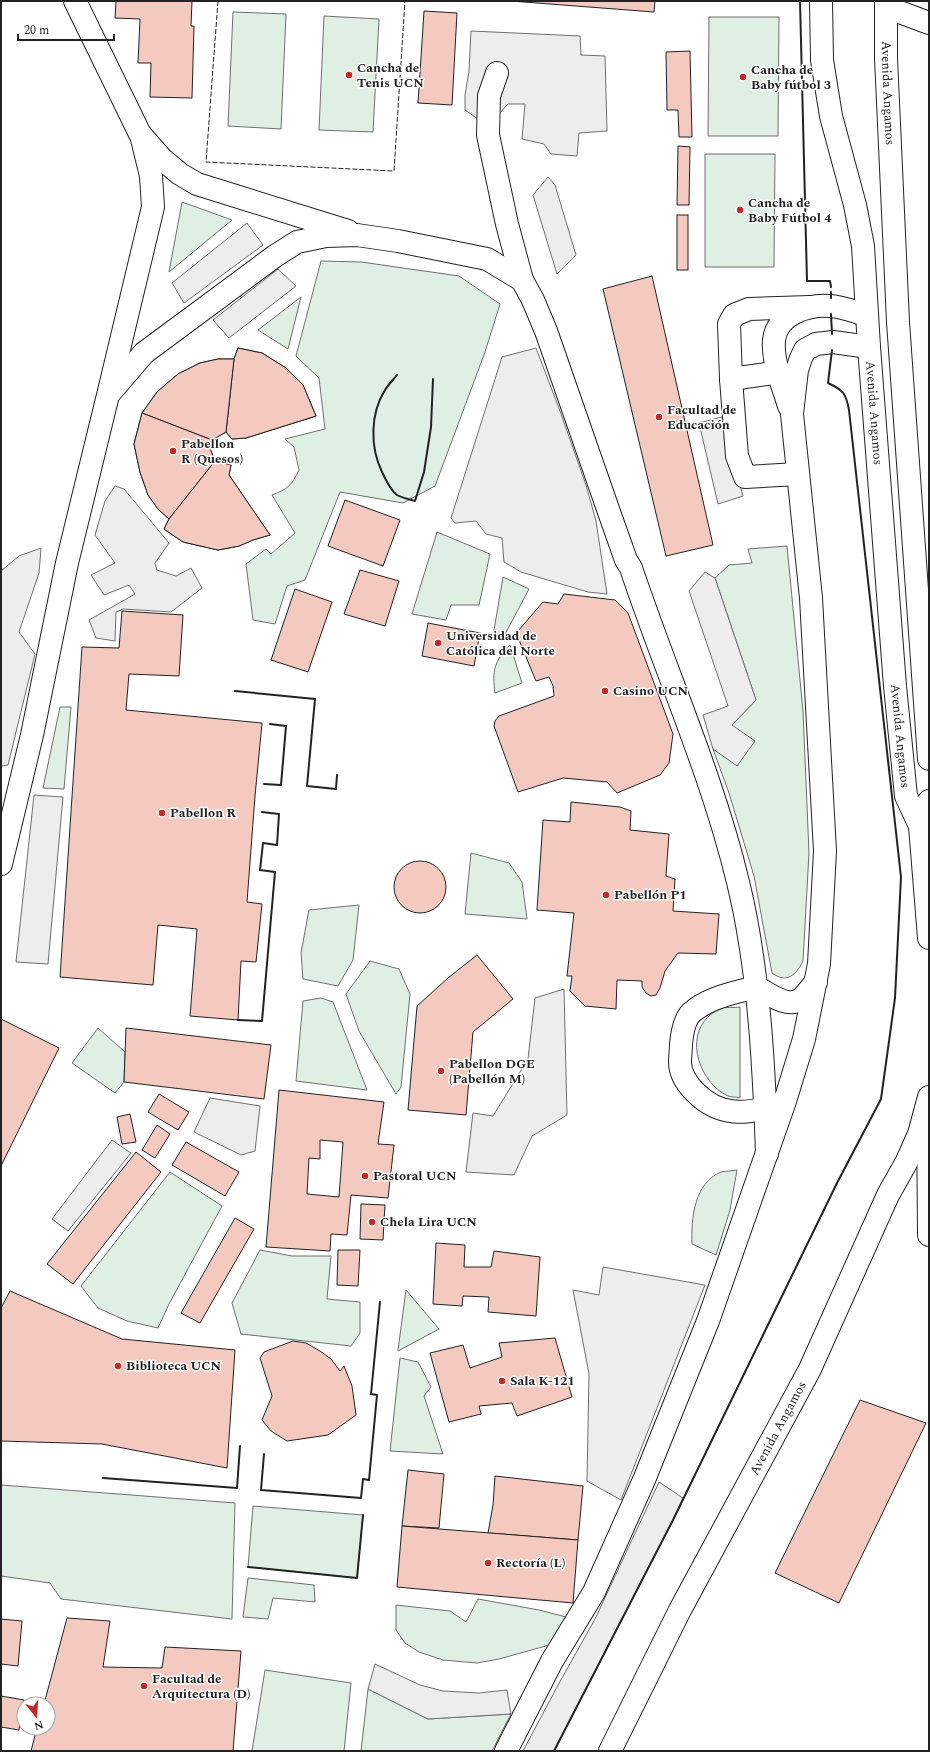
<svg xmlns="http://www.w3.org/2000/svg" width="930" height="1752" font-family="Spectral,serif">
<style>
.green{fill:#e0efe3;stroke:#6f6f6f}
.parking{fill:#ededed;stroke:#6f6f6f}
.building{fill:#f3c9c0;stroke:#222;fill-rule:evenodd}
.lines{fill:none;stroke-linecap:round;stroke-linejoin:round}
.minor-casing{stroke:#222;stroke-width:24}
.major-casing{stroke:#222;stroke-width:24}
.minor{stroke:#fff;stroke-width:22}
.major{stroke:#fff;stroke-width:22}
.fence{stroke:#222;stroke-width:1;stroke-dasharray:5 2;stroke-linecap:butt}
.wall{stroke:#222;stroke-width:2}
.poi-dot{fill:#c62828;stroke:#fff;stroke-width:1.5}
.labels{text-anchor:middle;dominant-baseline:central;stroke-width:3;stroke-linejoin:round;paint-order:stroke}
.poi-label{font-size:13px;font-weight:bold;fill:#222;stroke:#fff;text-anchor:start}
.street-label{font-size:13px;fill:#222;stroke:#fff}
</style>
<rect width="100%" height="100%" fill="#fff"/>
<g class="green">
<polygon points="233,12 286,14 281,129 228,126"/>
<polygon points="324,16 379,19 373,132 319,130"/>
<polygon points="709,17 779,17 778,136 708,136"/>
<polygon points="705,154 775,154 774,267 705,267"/>
<polygon points="182,202 232,220 169,272"/>
<path d="M321 261 361 262 459 276 500 304 485 352 435 486 403 503 340 492 305 580 287 586 275 624 253 620 246 564 266 549 271 554 295 533 272 495C288 489 292 485 299 470L294 447 285 439 325 429 319 378 296 356Z"/>
<polygon points="301,297 288,349 258,330"/>
<polygon points="437,532 490,554 479,605 451,605 446,620 412,614"/>
<path d="M787 546 803 711 809 853 803 961C796 975 787 984 772 973L754 876 729 793 713 749 738 766 732 725 756 700 715 578 729 565 752 563 748 549Z"/>
<polygon points="503,577 529,589 502,640 493,636"/>
<path d="M510 645 522 683 495 693C492 671 494 661 510 645Z"/>
<polygon points="60,707 71,707 64,789 43,788"/>
<polygon points="471,853 509,863 522,882 527,919 465,914"/>
<polygon points="359,905 353,960 338,986 303,979 301,953 309,910"/>
<polygon points="370,961 399,969 410,994 401,1087 396,1094 359,1031 346,994"/>
<polygon points="321,998 333,1002 367,1090 296,1081 303,1001"/>
<path d="M740 1007V1098C736 1097 731 1097 728 1096 700 1083 684 1038 709 1016 712 1014 716 1009 719 1008 725 1007 734 1008 740 1007Z"/>
<polygon points="98,1028 125,1052 124,1082 115,1093 72,1063"/>
<path d="M737 1170 730 1210 716 1255 692 1244C691 1219 694 1183 721 1172 725 1171 732 1171 737 1170Z"/>
<polygon points="170,1172 222,1206 169,1304 158,1328 127,1321 98,1308 81,1286"/>
<polygon points="260,1250 292,1256 331,1256 327,1299 360,1302 360,1333 351,1346 241,1334 232,1303"/>
<polygon points="406,1290 439,1329 398,1351 398,1350"/>
<polygon points="400,1358 418,1362 431,1387 424,1396 443,1454 390,1451"/>
<polygon points="1,1485 235,1503 232,1619 61,1599 50,1583 1,1576"/>
<polygon points="253,1506 363,1515 357,1578 248,1567"/>
<polygon points="248,1578 314,1585 315,1602 273,1598 268,1619 243,1617"/>
<polygon points="478,1599 539,1610 570,1618 553,1644 499,1659 477,1663 443,1660 419,1652 405,1643 396,1630 396,1605 450,1611 466,1622"/>
<polygon points="265,1670 351,1683 344,1751 252,1751"/>
<polygon points="368,1689 428,1719 511,1714 492,1751 361,1751"/>
</g>
<g class="parking">
<polygon points="471,31 580,36 581,55 605,56 607,131 579,133 577,156 551,154 544,144 522,139 525,104 508,104 488,126 465,110 465,95 469,71"/>
<polygon points="548,177 555,185 576,255 557,274 533,195"/>
<polygon points="247,223 263,245 184,303 172,283"/>
<polygon points="278,269 296,286 229,338 213,320"/>
<polygon points="536,348 560,411 586,485 596,521 607,594 588,592 521,572 504,562 502,538 486,534 476,521 455,523 451,518 502,357"/>
<polygon points="722,417 743,496 718,504 699,423"/>
<polygon points="115,486 124,489 169,543 155,563 157,570 176,576 191,568 202,588 171,612 123,609 116,612 115,641 96,638 89,620 135,594 129,585 104,595 91,575 115,563 95,535 105,501"/>
<polygon points="41,548 39,573 19,632 35,654 8,765 1,766 1,571 19,556"/>
<polygon points="705,572 715,578 756,700 732,725 755,741 737,766 713,749 703,715 728,706 689,591"/>
<polygon points="34,795 63,797 48,964 16,962"/>
<polygon points="564,989 567,1115 532,1136 514,1175 466,1172 473,1113 493,1116 528,1059 535,998"/>
<polygon points="210,1098 260,1106 255,1151 241,1155 194,1132"/>
<polygon points="112,1140 131,1153 68,1231 52,1219"/>
<polygon points="603,1267 705,1285 621,1500 587,1481 589,1374 573,1290 599,1295"/>
<polygon points="659,1482 683,1498 673,1520 554,1751 523,1751 557,1687 595,1619"/>
<polygon points="375,1664 420,1685 443,1691 479,1693 507,1690 511,1714 428,1719 368,1689"/>
</g>
<g class="building">
<polygon points="116,1 192,1 191,26 194,26 192,98 150,97 151,63 138,63 140,19 115,18"/>
<polygon points="511,1 655,1 654,12"/>
<polygon points="424,11 457,13 452,105 418,103"/>
<polygon points="690,51 692,137 679,137 678,110 667,110 666,52"/>
<polygon points="678,146 690,147 689,205 677,205"/>
<rect x="677" y="215" width="11" height="55"/>
<polygon points="652,276 713,545 666,556 603,289"/>
<polygon points="238,348 262,353 286,368 303,385 316,416 246,438 232,439 226,432 212,440 209,446 215,461 231,465 229,475 270,535 253,540 239,546 218,550 183,542 164,529 169,519 158,509 148,495 140,472 134,444 142,413 157,392 178,374 200,363 218,359 234,359"/>
<polygon points="238,348 262,353 286,368 303,385 316,416 246,438 232,439 226,432 234,359"/>
<polygon points="218,359 234,359 226,432 212,440 142,413 157,392 178,374 200,363"/>
<polygon points="142,413 212,440 209,446 215,461 169,519 158,509 148,495 140,472 134,444"/>
<polygon points="215,461 231,465 229,475 270,535 253,540 239,546 218,550 183,542 164,529 169,519"/>
<polygon points="345,500 400,520 383,566 328,546"/>
<polygon points="360,570 399,581 385,626 344,614"/>
<polygon points="295,589 332,602 308,672 271,660"/>
<polygon points="564,594 615,600 628,613 673,734 669,763 660,775 617,793 607,782 563,778 518,792 494,726 495,721 499,716 554,696 553,686 549,677 536,681 519,640 518,631 543,602 558,604"/>
<polygon points="122,611 183,615 179,676 129,674 126,710 262,723 255,796 247,902 262,904 256,962 241,961 238,1020 190,1016 197,929 158,925 153,985 60,977 82,647 119,648"/>
<polygon points="428,623 480,633 474,666 422,656"/>
<polygon points="571,802 620,807 631,811 630,830 669,834 666,876 675,879 673,911 719,914 716,954 678,953 665,971 660,988 656,995 651,996 646,993 642,987 642,981 617,980 616,1009 585,1006 570,991 572,976 567,976 574,913 537,910 543,820 570,822"/>
<circle cx="420" cy="887" r="26"/>
<polygon points="477,955 513,999 473,1032 466,1115 408,1110 417,1006 448,978"/>
<polygon points="1,1019 59,1048 1,1166"/>
<polygon points="126,1028 271,1045 264,1099 124,1082"/>
<path d="M279 1090 384 1102 378 1144 394 1145 388 1198 351 1195 347 1235 331 1234 330 1251 266 1247ZM320 1140 343 1142 339 1197 307 1194 309 1158 320 1159Z"/>
<polygon points="159,1094 189,1112 178,1130 148,1112"/>
<polygon points="130,1114 136,1142 122,1144 117,1117"/>
<polygon points="157,1125 170,1134 155,1158 142,1150"/>
<polygon points="186,1142 239,1172 225,1196 172,1165"/>
<polygon points="136,1152 161,1172 73,1284 47,1264"/>
<polygon points="361,1204 385,1205 383,1240 360,1239"/>
<polygon points="235,1218 254,1229 200,1323 181,1313"/>
<polygon points="436,1243 465,1245 464,1267 491,1267 494,1251 540,1257 536,1316 488,1312 489,1297 463,1296 462,1306 433,1304"/>
<polygon points="338,1250 360,1250 358,1286 337,1285"/>
<polygon points="10,1291 122,1339 235,1350 227,1468 102,1444 1,1441 1,1308"/>
<polygon points="555,1338 572,1397 517,1416 512,1403 479,1406 481,1414 449,1422 430,1353 463,1345 470,1368 502,1357 499,1343"/>
<polygon points="293,1341 306,1343 320,1351 331,1359 340,1371 344,1366 352,1386 356,1415 328,1435 287,1441 271,1431 262,1420 272,1396 260,1358 264,1352"/>
<polygon points="860,1400 926,1423 839,1603 775,1573"/>
<polygon points="408,1470 444,1474 439,1528 402,1526"/>
<polygon points="495,1476 583,1486 578,1540 488,1533 493,1505"/>
<polygon points="402,1526 578,1540 573,1603 397,1587"/>
<polygon points="67,1618 110,1621 103,1667 162,1668 165,1647 241,1651 233,1751 31,1751 37,1728 48,1728 48,1704 44,1704"/>
<polygon points="1,1619 22,1621 18,1666 1,1664"/>
<polygon points="1,1696 24,1700 19,1730 1,1727"/>
</g>
<g class="lines">
<defs>
<g id="minor">
<polyline points="75,1 140,134 162,159 180,174 197,184 348,231"/>
<polyline points="886,7 929,23"/>
<polyline points="497,73 489,96 488,135 507,224 522,280"/>
<polyline points="731,379 780,372"/>
<polyline points="109,391 153,207 151,176 142,139"/>
<path d="M789 406C783 386 772 361 774 340 777 314 808 304 831 306 843 307 855 312 867 315"/>
<polyline points="798,474 745,477 737,456 731,379 729,324 734,315 749,309 810,307"/>
<path d="M1 864 32 735 67 563 108 395 144 353 275 256 297 242 326 236 357 235 398 241 487 259 522 280 533 300 546 331 609 512 626 560 631 568C666 673 712 774 738 882 759 968 764 1065 767 1154"/>
<path d="M778 1104C747 1115 719 1117 695 1092 687 1084 680 1073 680 1062 680 1056 681 1050 681 1044 682 1034 684 1020 691 1013 709 997 734 993 756 987 768 993 787 1009 801 999 806 995 811 987 816 982"/>
<polyline points="928,1111 929,1235"/>
<polyline points="506,1751 552,1661 594,1592 644,1480 708,1321 785,1101 804,1039 819,964 825,851 811,598 792,414 797,370 801,358 805,350 816,344 833,342 869,347"/>
</g>
<g id="major">
<path id="s1" d="M821 1 822 60 826 85 831 116 855 205 863 246 869 347 895 686 906 796 920 826 929 938"/>
<path id="s2" d="M886 1V58L898 322 929 759"/>
<polyline points="920,826 929,801"/>
<path id="s3" d="M610 1751 680 1610 810 1369 888 1195 906 1163 919 1134 929 1097"/>
</g>
</defs>
<use href="#minor" class="minor-casing"/>
<use href="#major" class="major-casing"/>
<use href="#minor" class="minor"/>
<use href="#major" class="major"/>
<polyline class="fence" points="218,1 206,162 394,171 405,1"/>
<g class="wall">
<polyline points="800,1 807,281 830,281 831,287"/>
<polyline points="831,298 831,292"/>
<polyline points="831,314 832,334"/>
<path d="M397 375C393 380 388 385 385 390 370 414 370 447 382 472 386 480 390 490 397 495 402 498 409 499 415 501L424 472 431 427 433 379"/>
<polyline points="235,691 315,699 307,786 336,789 337,775"/>
<polyline points="264,784 281,785 286,726 270,724"/>
<polyline points="238,1020 262,1021 275,872 260,870 263,843 277,845 279,814 262,812"/>
<polyline points="264,1454 261,1490 361,1498 363,1479 369,1480 377,1395 371,1394 380,1302"/>
<polyline points="103,1478 237,1488 240,1446"/>
<polyline points="248,1567 357,1578 363,1515"/>
<path d="M554 1751 673 1520 837 1183 881 1099 895 998 901 877 849 410C846 393 843 390 828 383L832 350"/>
</g>
</g>
<g class="poi-dot">
<circle cx="349" cy="75" r="4"/>
<circle cx="743" cy="77" r="4"/>
<circle cx="740" cy="210" r="4"/>
<circle cx="659" cy="417" r="4"/>
<circle cx="173" cy="451" r="4"/>
<circle cx="438" cy="643" r="4"/>
<circle cx="605" cy="691" r="4"/>
<circle cx="162" cy="813" r="4"/>
<circle cx="606" cy="895" r="4"/>
<circle cx="441" cy="1071" r="4"/>
<circle cx="365" cy="1176" r="4"/>
<circle cx="372" cy="1222" r="4"/>
<circle cx="118" cy="1366" r="4"/>
<circle cx="502" cy="1381" r="4"/>
<circle cx="488" cy="1563" r="4"/>
<circle cx="144" cy="1686" r="4"/>
</g>
<g class="labels">
<g class="poi-label">
<text x="357" y="68">Cancha de<tspan x="357" dy="15">Tenis UCN</tspan></text>
<text x="751" y="70">Cancha de<tspan x="751" dy="15">Baby fútbol 3</tspan></text>
<text x="748" y="203">Cancha de<tspan x="748" dy="15">Baby Fútbol 4</tspan></text>
<text x="667" y="410">Facultad de<tspan x="667" dy="15">Educación</tspan></text>
<text x="181" y="444">Pabellon<tspan x="181" dy="15">R (Quesos)</tspan></text>
<text x="446" y="636">Universidad de<tspan x="446" dy="15">Católica del Norte</tspan></text>
<text x="613" y="691">Casino UCN</text>
<text x="170" y="813">Pabellon R</text>
<text x="614" y="895">Pabellón P1</text>
<text x="449" y="1064">Pabellon DGE<tspan x="449" dy="15">(Pabellón M)</tspan></text>
<text x="373" y="1176">Pastoral UCN</text>
<text x="380" y="1222">Chela Lira UCN</text>
<text x="126" y="1366">Biblioteca UCN</text>
<text x="510" y="1381">Sala K-121</text>
<text x="496" y="1563">Rectoría (L)</text>
<text x="152" y="1679">Facultad de<tspan x="152" dy="15">Arquitectura (D)</tspan></text>
</g>
<g class="street-label">
<text stroke="none"><textPath href="#s2" startOffset="92">Avenida Angamos</textPath></text>
<text stroke="none"><textPath href="#s1" startOffset="417">Avenida Angamos</textPath></text>
<text stroke="none"><textPath href="#s1" startOffset="741">Avenida Angamos</textPath></text>
<text stroke="none"><textPath href="#s3" startOffset="364">Avenida Angamos</textPath></text>
</g>
</g>
<rect width="930" height="1752" fill="none" stroke="#222222" stroke-width="4"/>
<g transform="translate(36 1716) rotate(163)"><circle r="19" fill="#ffffff" stroke="#a7a7a7"/>
<path d="M0-3L7 15L0 10L-7 15Z" fill="#c62828"/>
<text y="-6" font-size="11" font-weight="bold" text-anchor="middle" fill="#222222">N</text>
</g>
<path d="M18 34v6h96v-6" fill="none" stroke="#222222" stroke-width="2"/>
<text x="24" y="34" font-size="12" fill="#222222" stroke="#ffffff" stroke-width="3" paint-order="stroke">20 m</text>
</svg>
